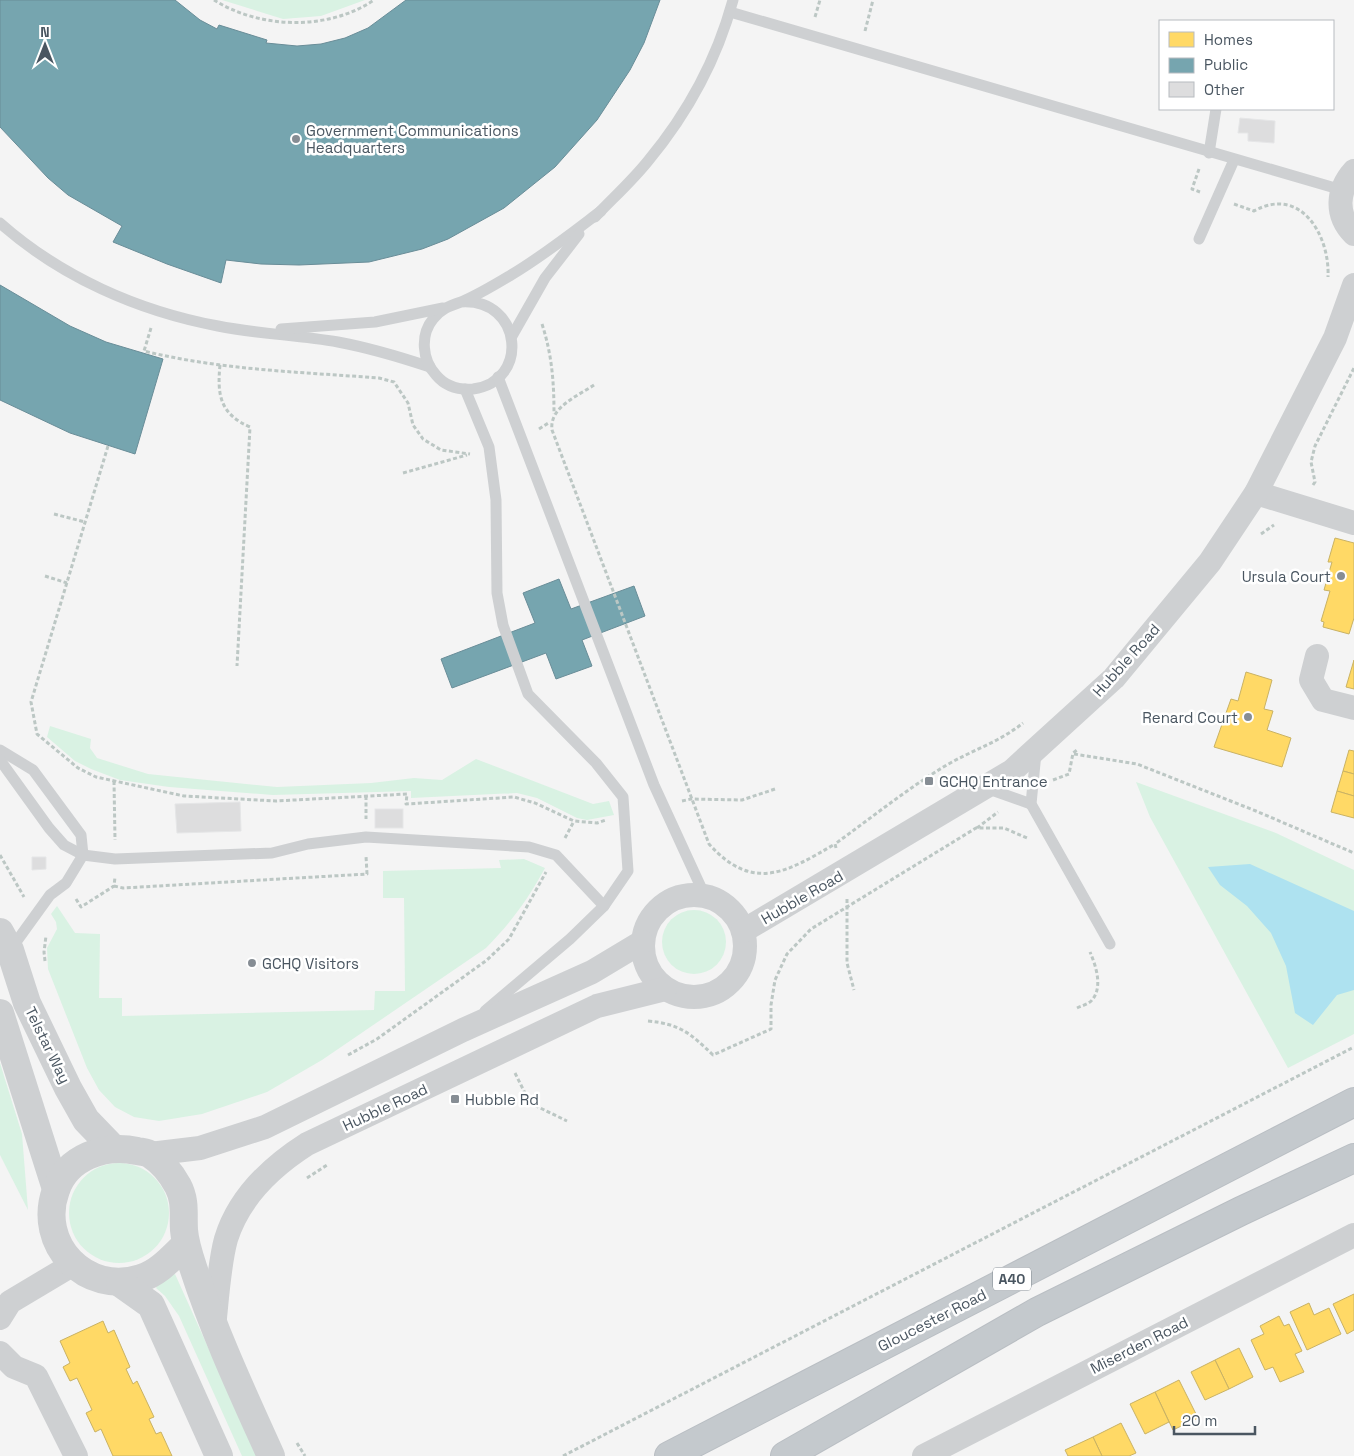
<svg xmlns="http://www.w3.org/2000/svg" width="1354" height="1456" font-family="'Space Grotesk',sans-serif">
<style>
.green{fill:#d9f2e3}
.water{fill:#aee2f0}
.homes{fill:#ffd966;stroke:#c9b264}
.public{fill:#76a5af;stroke:#698d98}
.building{fill:#ddddde;stroke:#e5e6e7}
.lines{fill:none;stroke-linecap:round;stroke-linejoin:round}
.trunk-casing{stroke:#b9bec3;stroke-width:30}
.path{stroke:#bcc7c4;stroke-width:3;stroke-dasharray:4 2.5;stroke-linecap:butt}
.service{stroke:#ced0d2;stroke-width:11}
.minor{stroke:#ced0d2;stroke-width:24}
.tertiary{stroke:#ced0d2;stroke-width:28}
.trunk{stroke:#c4c9cd;stroke-width:28}
.poi-dot{fill:#868d94;stroke:#fff;stroke-width:2}
.labels{text-anchor:middle;dominant-baseline:central;stroke-width:5;stroke-linejoin:round;paint-order:stroke}
.shield{fill:#fff;stroke:#808990;stroke-width:1}
.shield-label{font-size:14px;font-weight:bold;fill:#4a5661}
.poi-label{font-size:15px;fill:#4a5661;stroke:#fff;text-anchor:start}
.street-label{font-size:15px;fill:#4a5661;stroke:#fff}
</style>
<rect width="100%" height="100%" fill="#f4f4f4"/>
<g class="green">
<polygon points="222,0 365,0 321,16 283,19"/>
<polygon points="50,726 91,739 90,748 97,758 148,774 277,787 371,783 414,778 442,780 476,759 593,804 609,801 614,815 587,820 577,818 537,798 517,793 411,798 411,791 273,795 169,787 120,780 91,769 75,761 47,737"/>
<polygon points="1136,782 1276,833 1354,870 1354,1034 1288,1068 1150,817"/>
<path d="M524 859 545 868C528 899 511 923 486 948L322 1060 267 1092 202 1114 159 1121 134 1117 115 1107 99 1090 87 1068 48 969 47 948 57 929 56 922 51 914 57 906 75 933 100 934 99 998H122V1016L374 1010 375 991H405L404 898H383V871L501 868 499 860Z"/>
<circle cx="694" cy="942" r="32"/>
<polygon points="0,1063 22,1134 28,1210 0,1155"/>
<circle cx="119" cy="1213" r="50"/>
<polygon points="175,1274 257,1456 242,1456 179,1316 165,1296 156,1288 159,1283"/>
</g>
<polygon class="water" points="1250,864 1354,911 1354,990 1337,995 1313,1025 1295,1013 1286,966 1271,933 1247,906 1220,885 1208,867"/>
<g class="homes">
<polygon points="1335,538 1354,543 1354,618 1349,634 1323,627 1324,622 1321,621 1330,591 1324,590 1332,562 1328,562"/>
<polygon points="1354,660 1354,689 1346,687"/>
<polygon points="1246,672 1272,680 1264,709 1273,711 1267,730 1291,738 1282,767 1214,747 1231,699 1238,701"/>
<polygon points="1349,750 1354,751 1354,774 1343,771"/>
<polygon points="1343,771 1354,774 1354,796 1337,791"/>
<polygon points="1337,791 1354,796 1354,818 1331,812"/>
<polygon points="1354,1294 1354,1330 1347,1334 1333,1304"/>
<polygon points="1309,1303 1314,1315 1329,1308 1341,1334 1307,1350 1290,1312"/>
<polygon points="1279,1316 1284,1326 1289,1324 1302,1351 1295,1354 1304,1372 1280,1382 1273,1367 1265,1370 1251,1340 1264,1334 1260,1326"/>
<polygon points="103,1321 108,1333 114,1330 130,1367 126,1369 133,1384 137,1381 154,1417 149,1419 156,1434 161,1432 172,1456 113,1456 101,1429 95,1432 86,1413 92,1410 77,1378 70,1381 63,1367 70,1363 60,1341"/>
<polygon points="1239,1348 1253,1377 1229,1389 1215,1360"/>
<polygon points="1215,1360 1229,1389 1205,1400 1191,1372"/>
<polygon points="1179,1380 1198,1418 1173,1430 1155,1392"/>
<polygon points="1155,1392 1169,1422 1145,1434 1130,1404"/>
<polygon points="1121,1423 1136,1453 1129,1456 1102,1456 1093,1437"/>
<polygon points="1093,1437 1102,1456 1068,1456 1065,1450"/>
</g>
<g class="public">
<polygon points="0,0 175,0 200,20 217,29 219,25 267,40 266,43 297,46 321,44 345,38 368,28 406,0 660,0 644,43 630,70 597,120 555,167 504,208 448,239 422,249 369,262 299,265 261,264 226,260 221,283 167,264 113,242 122,226 68,195 48,178 0,127"/>
<polygon points="0,285 70,326 106,342 163,359 135,454 70,433 0,400"/>
<polygon points="559,579 571,609 634,586 645,616 582,640 592,666 556,679 546,653 452,688 441,659 535,623 523,593"/>
</g>
<g class="building">
<polygon points="1240,118 1275,121 1274,143 1248,141 1248,133 1238,133"/>
<polygon points="240,802 241,831 177,833 175,804"/>
<rect x="375" y="809" width="28" height="19"/>
<polygon points="32,857 46,857 46,869 32,870"/>
</g>
<g class="lines">
<defs>
<g id="trunk">
<polyline points="669,1456 1354,1102"/>
<polyline points="785,1456 1037,1312 1241,1211 1354,1158"/>
</g>
</defs>
<use href="#trunk" class="trunk-casing"/>
<g class="path">
<path d="M214 0C260 29 328 31 374 0"/>
<polyline points="815,17 820,0"/>
<polyline points="865,31 873,0"/>
<polyline points="1199,169 1192,189 1200,192"/>
<path d="M1234 204 1254 211C1301 185 1330 236 1328 277"/>
<path d="M542 324C552 355 554 382 554 414"/>
<path d="M151 328 144 351C221 370 300 372 379 378L394 382 408 403 413 425 423 439 441 450 470 454"/>
<path d="M220 365C217 395 220 414 250 427L237 666"/>
<path d="M594 385C578 396 549 407 552 430L709 844C753 893 787 872 835 844"/>
<polyline points="539,429 550,422"/>
<polyline points="108,446 31,702 37,734 78,768 96,777 184,796 276,801 407,794 406,804 514,797 535,803 574,821 597,823 606,820"/>
<polyline points="403,473 467,455"/>
<polyline points="1313,485 1315,482 1311,462 1315,446 1354,368"/>
<polyline points="54,514 85,522"/>
<polyline points="1261,534 1274,525"/>
<polyline points="45,576 67,583"/>
<polyline points="1074,754 1137,764 1256,811 1354,853"/>
<polyline points="1053,780 1069,774 1073,753 1077,750"/>
<polyline points="114,781 115,840"/>
<polyline points="366,796 366,819"/>
<polyline points="682,801 691,799 742,800 775,789"/>
<polyline points="977,828 998,812"/>
<polyline points="565,838 574,821"/>
<path d="M836 848 835 844C871 818 907 789 945 766 972 750 998 743 1023 723"/>
<polyline points="0,855 24,897"/>
<polyline points="114,886 123,888 367,874 366,856"/>
<polyline points="76,899 81,907 114,886 115,877"/>
<polyline points="847,899 847,963 854,990"/>
<polyline points="45,961 44,952 46,936"/>
<path d="M1077 1008C1081 1006 1089 1004 1092 1000 1103 987 1096 966 1090 952"/>
<path d="M648 1021C680 1024 690 1033 713 1055L771 1029V1005L775 980 787 954 811 929 976 828H1004L1027 838"/>
<polyline points="348,1055 377,1039 487,960 509,939 546,872"/>
<polyline points="515,1073 530,1103 567,1121"/>
<polyline points="307,1178 327,1165"/>
<polyline points="297,1443 305,1456"/>
<polyline points="563,1456 1354,1047"/>
</g>
<g class="service">
<polyline points="730,12 1342,190"/>
<polyline points="1209,153 1216,109"/>
<path d="M595 217C613 198 632 181 648 161 687 114 717 59 733 0"/>
<path d="M0 223C61 277 138 311 218 326 257 334 298 335 338 342 370 348 400 357 430 367"/>
<polyline points="1199,239 1234,160"/>
<path d="M461 302C523 298 530 382 473 389 459 390 445 386 436 375 422 360 420 335 433 319 441 309 449 306 461 302 478 295 496 284 511 275 543 256 572 233 601 211"/>
<polyline points="281,329 375,322 443,308"/>
<polyline points="512,336 545,278 579,234"/>
<polyline points="498,377 654,785 705,896"/>
<polyline points="465,389 489,447 496,500 497,593 503,625 528,694 596,763 623,797 628,871 604,906 570,939 485,1011"/>
<polyline points="0,750 33,770 81,835 83,855 66,883 50,895 11,949"/>
<polyline points="1036,753 1031,804 1110,944"/>
<polyline points="0,760 49,828 64,845 83,855 115,859 272,853 308,844 366,837 529,847 556,855 604,906"/>
<polyline points="986,788 1031,804"/>
</g>
<g class="minor">
<path d="M1354 171C1337 190 1335 215 1354 234"/>
<polyline points="1256,493 1354,523"/>
<polyline points="1317,656 1311,680 1323,700 1354,708"/>
<circle cx="694" cy="946" r="51"/>
<polyline points="743,931 1012,771 1114,678 1210,562 1256,493 1335,338 1354,285"/>
<polyline points="150,1154 200,1148 265,1127 463,1030 592,972 642,942"/>
<polyline points="0,1318 10,1302 72,1265"/>
<path d="M214 1327C217 1301 219 1264 226 1239 239 1197 271 1167 307 1144L597 1006 665 989"/>
<polyline points="0,1353 14,1367 36,1376 76,1456"/>
<polyline points="924,1456 1354,1235"/>
</g>
<g class="tertiary">
<polyline points="0,932 10,950 27,1003 68,1088 86,1120 113,1148"/>
<polyline points="0,1013 56,1189"/>
<path d="M186 1244C173 1256 159 1273 141 1278 86 1296 36 1244 56 1190 67 1157 105 1144 137 1151 141 1152 147 1152 151 1155 162 1162 172 1175 178 1186 186 1201 183 1215 184 1230 185 1243 189 1255 193 1267 214 1332 243 1394 271 1456"/>
<polyline points="120,1283 151,1305 219,1456"/>
</g>
<use href="#trunk" class="trunk"/>
</g>
<g class="poi-dot">
<circle cx="296" cy="139" r="5"/>
<circle cx="1341" cy="576" r="5"/>
<circle cx="1248" cy="717" r="5"/>
<rect x="924" y="776" width="10" height="10" rx="2.5"/>
<circle cx="252" cy="963" r="5"/>
<rect x="450" y="1094" width="10" height="10" rx="2.5"/>
</g>
<g class="labels">
<rect class="shield" x="993" y="1267.5" width="38" height="23" rx="4"/>
<g class="shield-label">
<text x="1012" y="1279">A40</text>
</g>
<g class="poi-label">
<text x="306" y="130">Government Communications<tspan x="306" dy="17">Headquarters</tspan></text>
<text x="1331" y="576" text-anchor="end">Ursula Court</text>
<text x="1238" y="717" text-anchor="end">Renard Court</text>
<text x="939" y="781">GCHQ Entrance</text>
<text x="262" y="963">GCHQ Visitors</text>
<text x="465" y="1099">Hubble Rd</text>
</g>
<g class="street-label">
<text transform="translate(1126 660) rotate(-48)">Hubble Road</text>
<text transform="translate(802 897) rotate(-30)">Hubble Road</text>
<text transform="translate(48 1045) rotate(64)">Telstar Way</text>
<text transform="translate(385 1107) rotate(-25)">Hubble Road</text>
<text transform="translate(932 1320) rotate(-27)">Gloucester Road</text>
<text transform="translate(1139 1345) rotate(-27)">Miserden Road</text>
</g>
</g>
<rect x="1159" y="20" width="175" height="90" fill="#ffffff" stroke="#b7bbc0"/>
<rect x="1169" y="32" width="25" height="15" fill="#ffd966" stroke="#b7bbc0"/>
<text x="1204" y="45" font-size="15" fill="#4a5661">Homes</text>
<rect x="1169" y="58" width="25" height="15" fill="#76a5af" stroke="#b7bbc0"/>
<text x="1204" y="70" font-size="15" fill="#4a5661">Public</text>
<rect x="1169" y="82" width="25" height="15" fill="#ddddde" stroke="#b7bbc0"/>
<text x="1204" y="95" font-size="15" fill="#4a5661">Other</text>
<g transform="translate(45 45)" stroke="#ffffff" stroke-width="4" paint-order="stroke">
<path d="M0-4L9 19L0 12L-9 19Z" fill="#4a5661"/>
<text y="-8" font-size="14" font-weight="bold" text-anchor="middle" fill="#4a5661">N</text>
</g>
<path d="M1174 1426v8h81v-8" fill="none" stroke="#4a5661" stroke-width="2.5"/>
<text x="1182" y="1426" font-size="15" fill="#4a5661" stroke="#ffffff" stroke-width="4" paint-order="stroke">20 m</text>
</svg>
